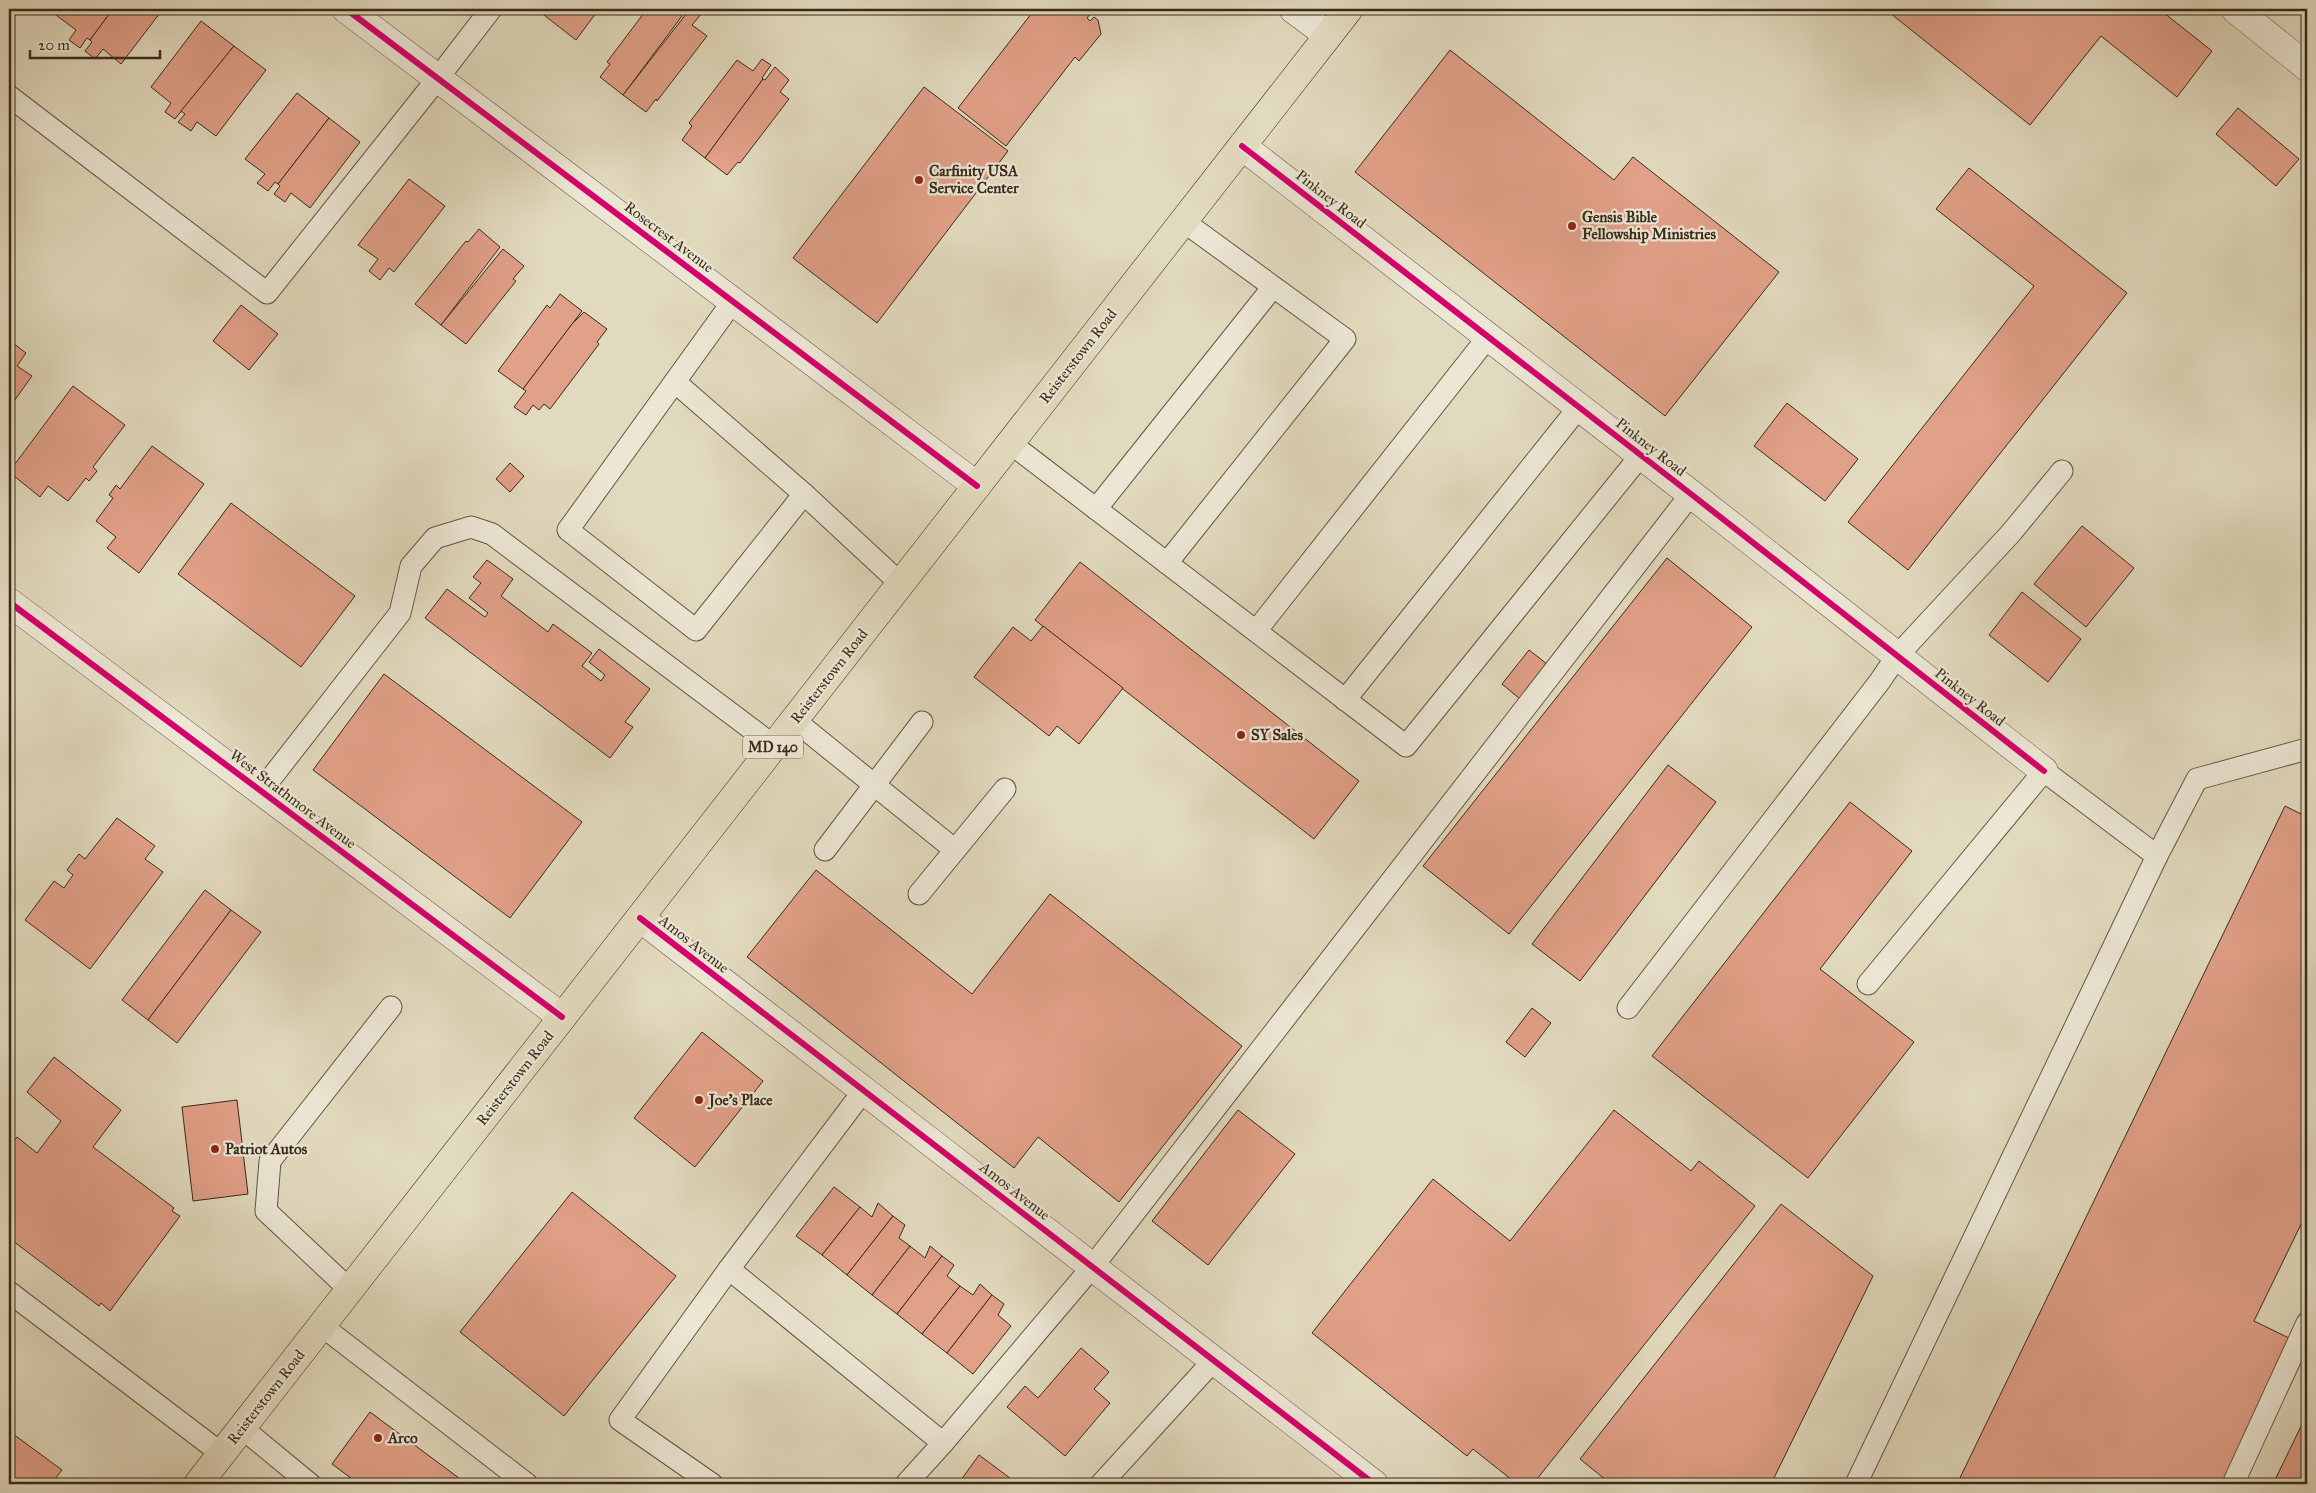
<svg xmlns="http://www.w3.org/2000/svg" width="2316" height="1493" font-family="'IM FELL Great Primer',serif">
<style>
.building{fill:#e1a088;stroke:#392a19}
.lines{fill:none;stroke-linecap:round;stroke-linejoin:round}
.lane-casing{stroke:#635642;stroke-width:23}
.street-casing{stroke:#635642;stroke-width:29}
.primary-casing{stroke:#392a19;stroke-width:29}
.lane{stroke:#ece7d5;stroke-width:21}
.street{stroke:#ece7d5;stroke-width:28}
.primary{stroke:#e2dabe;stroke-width:28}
.cycleway-casing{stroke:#ece7d5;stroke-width:9}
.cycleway{stroke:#d6006c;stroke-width:6}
.poi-dot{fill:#8f2418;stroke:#ece7d5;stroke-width:2}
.labels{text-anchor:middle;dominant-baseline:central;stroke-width:4.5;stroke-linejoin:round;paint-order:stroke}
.shield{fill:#ece7d5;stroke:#6f6351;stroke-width:1}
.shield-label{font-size:14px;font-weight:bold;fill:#392a19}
.poi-label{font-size:15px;font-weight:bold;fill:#392a19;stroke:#ece7d5;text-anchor:start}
.street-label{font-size:15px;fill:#392a19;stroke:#ece7d5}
</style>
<rect width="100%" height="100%" fill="#e2dabe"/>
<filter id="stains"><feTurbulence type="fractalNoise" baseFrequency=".004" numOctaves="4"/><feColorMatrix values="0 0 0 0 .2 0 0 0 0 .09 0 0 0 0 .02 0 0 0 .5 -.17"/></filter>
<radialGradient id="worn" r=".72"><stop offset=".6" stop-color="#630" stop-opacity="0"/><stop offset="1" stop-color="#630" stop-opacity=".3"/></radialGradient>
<g class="building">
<polygon points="61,9 113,9 90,40 87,38 80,48 69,40 76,30 56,15"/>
<polygon points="113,9 163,9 121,64 103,49 95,59 85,51 92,42 90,40"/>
<polygon points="542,9 599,9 576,40 540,12"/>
<polygon points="647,9 684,9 680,14 682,16 623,95 600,77 610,64 607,62"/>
<polygon points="690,9 696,9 702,13 692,25 707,36 657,101 656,99 646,112 623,95"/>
<polygon points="1035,9 1094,9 1087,18 1090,21 1094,17 1098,20 1101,34 1079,61 1075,57 1006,146 958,108"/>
<polygon points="1885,9 2111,9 2119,15 2124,9 2159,9 2212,51 2177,97 2101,36 2030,125"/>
<polygon points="201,21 234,46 175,119 165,112 171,103 151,87"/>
<polygon points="234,46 266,70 216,136 197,122 191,131 178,122 185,114 181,111"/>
<polygon points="1450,50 1614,180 1633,157 1779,272 1665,416 1355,172"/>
<polygon points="762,59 771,65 762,78 763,79 705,158 682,140 692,126 689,123 737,60 753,71"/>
<polygon points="775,67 789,80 780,92 789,99 740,163 738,162 727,175 705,158 763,79 765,80"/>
<polygon points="924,87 1008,151 877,323 793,258"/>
<polygon points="297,93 329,118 278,184 275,182 268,191 257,183 265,174 245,159"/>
<polygon points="2238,108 2299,159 2276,186 2216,134"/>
<polygon points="329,118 360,142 310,208 291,193 285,202 274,194 280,186 278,184"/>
<polygon points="1969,168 2127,293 1908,570 1848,522 2034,286 1936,209"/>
<polygon points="409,179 445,206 394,272 389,268 380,280 369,271 378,259 358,245"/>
<polygon points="479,229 500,247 441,325 415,304 466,241 468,242"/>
<polygon points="503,249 524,266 513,279 516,281 466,344 441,325"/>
<polygon points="560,294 582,311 523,389 498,371 547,305 550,308"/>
<polygon points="241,305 278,334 249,370 213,341"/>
<polygon points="584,312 607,329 597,342 599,344 550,409 544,404 539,410 533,405 526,415 514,407 526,391 523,389 572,324"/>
<polygon points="9,340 26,353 17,366 32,376 9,408"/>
<polygon points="73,386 125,425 93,467 97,471 89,481 86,478 68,501 48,486 40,497 9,472"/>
<polygon points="1787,403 1858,459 1825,501 1754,446"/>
<polygon points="152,446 204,484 139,573 107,548 116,537 96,521 113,498 109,495 116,485 120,489"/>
<polygon points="510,463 524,476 510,492 496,479"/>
<polygon points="231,503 355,596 301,667 178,574"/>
<polygon points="2082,526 2134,568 2086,627 2034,584"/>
<polygon points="1667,558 1752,627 1509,934 1423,866"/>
<polygon points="487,560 513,579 501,596 548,632 553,624 592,653 582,666 601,681 605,675 589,662 599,649 650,689 625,722 633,727 610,758 425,618 447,589 485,617 488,613 469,598 481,583 473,577"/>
<polygon points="1080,562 1359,781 1314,839 1035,620"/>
<polygon points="2022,592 2081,639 2048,682 1989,635"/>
<polygon points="1043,626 1123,688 1079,744 1057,726 1049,736 974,677 1013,627 1031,641"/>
<polygon points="1529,650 1547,664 1520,699 1502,684"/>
<polygon points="384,674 582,822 510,918 313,770"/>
<polygon points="1668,765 1716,802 1580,981 1532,944"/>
<polygon points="1850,802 1912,851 1820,969 1914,1042 1808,1178 1652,1056"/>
<polygon points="2285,806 2307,817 2307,1212 2254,1321 2293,1340 2223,1484 1957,1484"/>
<polygon points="117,818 155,846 145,859 163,872 90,969 25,920 54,881 64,888 73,875 67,870 79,854 85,859"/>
<polygon points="816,870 972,994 1050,894 1242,1046 1119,1202 1038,1137 1014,1168 747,957"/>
<polygon points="205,890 231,910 148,1020 122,1000"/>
<polygon points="231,910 261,932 177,1043 148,1020"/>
<polygon points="1532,1008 1551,1023 1525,1057 1506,1042"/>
<polygon points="702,1032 763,1081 695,1167 634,1118"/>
<polygon points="54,1057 121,1110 93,1147 174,1208 172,1211 180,1216 110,1311 101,1303 99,1306 9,1238 9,1147 17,1137 37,1153 61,1121 27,1092"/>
<polygon points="237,1100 248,1194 193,1201 182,1107"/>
<polygon points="1238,1110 1295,1154 1208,1265 1152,1221"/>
<polygon points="1614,1110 1691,1171 1699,1161 1755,1206 1533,1484 1517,1484 1473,1449 1467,1456 1312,1333 1433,1179 1510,1241"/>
<polygon points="834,1187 860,1207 822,1255 796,1236"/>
<polygon points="572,1192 676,1276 564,1416 460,1332"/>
<polygon points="878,1203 893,1216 847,1275 822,1255 860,1207 872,1217"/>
<polygon points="1781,1204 1873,1276 1771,1484 1611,1484 1580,1459"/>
<polygon points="893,1216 905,1225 899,1238 910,1246 872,1295 847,1275"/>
<polygon points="910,1246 925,1258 930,1246 942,1256 897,1314 872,1295"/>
<polygon points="942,1256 954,1265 947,1276 960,1286 922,1334 897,1314"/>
<polygon points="980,1284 992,1295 947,1353 922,1334 960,1286 973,1295"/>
<polygon points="992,1295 1004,1304 998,1315 1011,1326 973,1374 947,1353"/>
<polygon points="1081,1348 1109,1372 1094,1389 1110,1403 1065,1456 1007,1407 1025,1386 1038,1398"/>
<polygon points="370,1412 467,1484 359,1484 332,1464"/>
<polygon points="2307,1414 2307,1484 2273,1484"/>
<polygon points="9,1431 62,1470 51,1484 9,1484"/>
<polygon points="979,1455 1018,1484 958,1484"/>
</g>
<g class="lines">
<defs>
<g id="lane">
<polyline points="9,96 267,293 438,78 491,9"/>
<polyline points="675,382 804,494 696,630 568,530 733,301"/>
<polyline points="1010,443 1406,746 1641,455"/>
<polyline points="804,494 901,584"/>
<polyline points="1096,509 1273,287"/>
<polyline points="1167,563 1345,339 1183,221"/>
<polyline points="1256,631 1488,337"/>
<polyline points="1345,700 1579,407"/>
<polyline points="794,720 955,850"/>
<polyline points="261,791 400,613 411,566 435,538 471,527 492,534 774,746"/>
<polyline points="825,850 922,722"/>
<polyline points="919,894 1005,789"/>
<polyline points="1868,984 2044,771 2157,856"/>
<polyline points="1628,1008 1880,681 1897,656 2011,533 2062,471"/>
<polyline points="864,1090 729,1269 943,1443 1093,1266 1691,494"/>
<polyline points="350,1290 266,1211 270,1161 391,1007"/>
<polyline points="9,1292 222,1454"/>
<polyline points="322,1326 527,1484"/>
<polyline points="242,1428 310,1484"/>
<polyline points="712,1484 620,1420 729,1269"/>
<polyline points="906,1484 943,1443"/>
<polyline points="1101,1484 1214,1360"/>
<polyline points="1856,1484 2157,856 2197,779 2307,749"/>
<polyline points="2233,1484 2307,1323"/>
</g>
<g id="street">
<polyline points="346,9 977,486"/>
<polyline points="1293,9 1328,35"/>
<polyline points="2235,9 2307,67"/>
<polyline points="1242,146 1691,494 2044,771"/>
<polyline points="9,602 562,1017"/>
<polyline points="640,918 1374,1484"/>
</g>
<polyline id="primary" points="198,1484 1349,9"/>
</defs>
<use href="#lane" class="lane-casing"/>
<use href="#street" class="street-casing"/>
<use href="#primary" class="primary-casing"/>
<use href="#lane" class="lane"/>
<use href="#street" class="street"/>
<use href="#primary" class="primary"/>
<defs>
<g id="cycleway">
<polyline points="346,9 977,486"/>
<polyline points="1242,146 1691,494 2044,771"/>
<polyline points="9,602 562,1017"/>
<polyline points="640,918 1374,1484"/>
</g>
</defs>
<use href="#cycleway" class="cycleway-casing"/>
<use href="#cycleway" class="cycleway"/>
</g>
<g class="poi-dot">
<circle cx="919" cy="180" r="5"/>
<circle cx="1572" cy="226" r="5"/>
<circle cx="1241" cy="735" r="5"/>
<circle cx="699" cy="1100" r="5"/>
<circle cx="215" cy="1149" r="5"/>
<circle cx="378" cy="1438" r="5"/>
</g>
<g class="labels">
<rect class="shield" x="743" y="735.5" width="60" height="23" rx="4"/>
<g class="shield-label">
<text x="773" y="747">MD 140</text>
</g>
<g class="poi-label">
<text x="929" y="171">Carfinity USA<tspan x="929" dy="17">Service Center</tspan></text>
<text x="1582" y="217">Gensis Bible<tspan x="1582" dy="17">Fellowship Ministries</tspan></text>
<text x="1251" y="735">SY Sales</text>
<text x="709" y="1100">Joe's Place</text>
<text x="225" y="1149">Patriot Autos</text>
<text x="388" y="1438">Arco</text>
</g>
<g class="street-label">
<text transform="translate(1331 199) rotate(38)">Pinkney Road</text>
<text transform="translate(669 237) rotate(37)">Rosecrest Avenue</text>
<text transform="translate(1078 356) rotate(-52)">Reisterstown Road</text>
<text transform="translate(1651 447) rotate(38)">Pinkney Road</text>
<text transform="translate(829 676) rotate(-52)">Reisterstown Road</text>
<text transform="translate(1970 697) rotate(38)">Pinkney Road</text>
<text transform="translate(293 799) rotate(37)">West Strathmore Avenue</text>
<text transform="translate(694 944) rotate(38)">Amos Avenue</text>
<text transform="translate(515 1078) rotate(-52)">Reisterstown Road</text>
<text transform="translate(1015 1191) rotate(38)">Amos Avenue</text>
<text transform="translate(266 1397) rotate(-52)">Reisterstown Road</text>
</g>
</g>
<rect width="2316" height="1493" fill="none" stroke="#e2dabe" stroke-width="30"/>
<rect x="10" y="10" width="2296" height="1473" fill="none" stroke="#392a19" stroke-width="2.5"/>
<rect x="15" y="15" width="2286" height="1463" fill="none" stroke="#392a19"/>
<path d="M30 50v8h130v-8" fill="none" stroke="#392a19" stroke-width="2.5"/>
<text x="38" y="50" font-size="15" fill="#392a19" stroke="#ece7d5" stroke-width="4" paint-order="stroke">20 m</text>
<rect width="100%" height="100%" filter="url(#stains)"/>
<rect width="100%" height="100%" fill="url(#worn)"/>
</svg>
